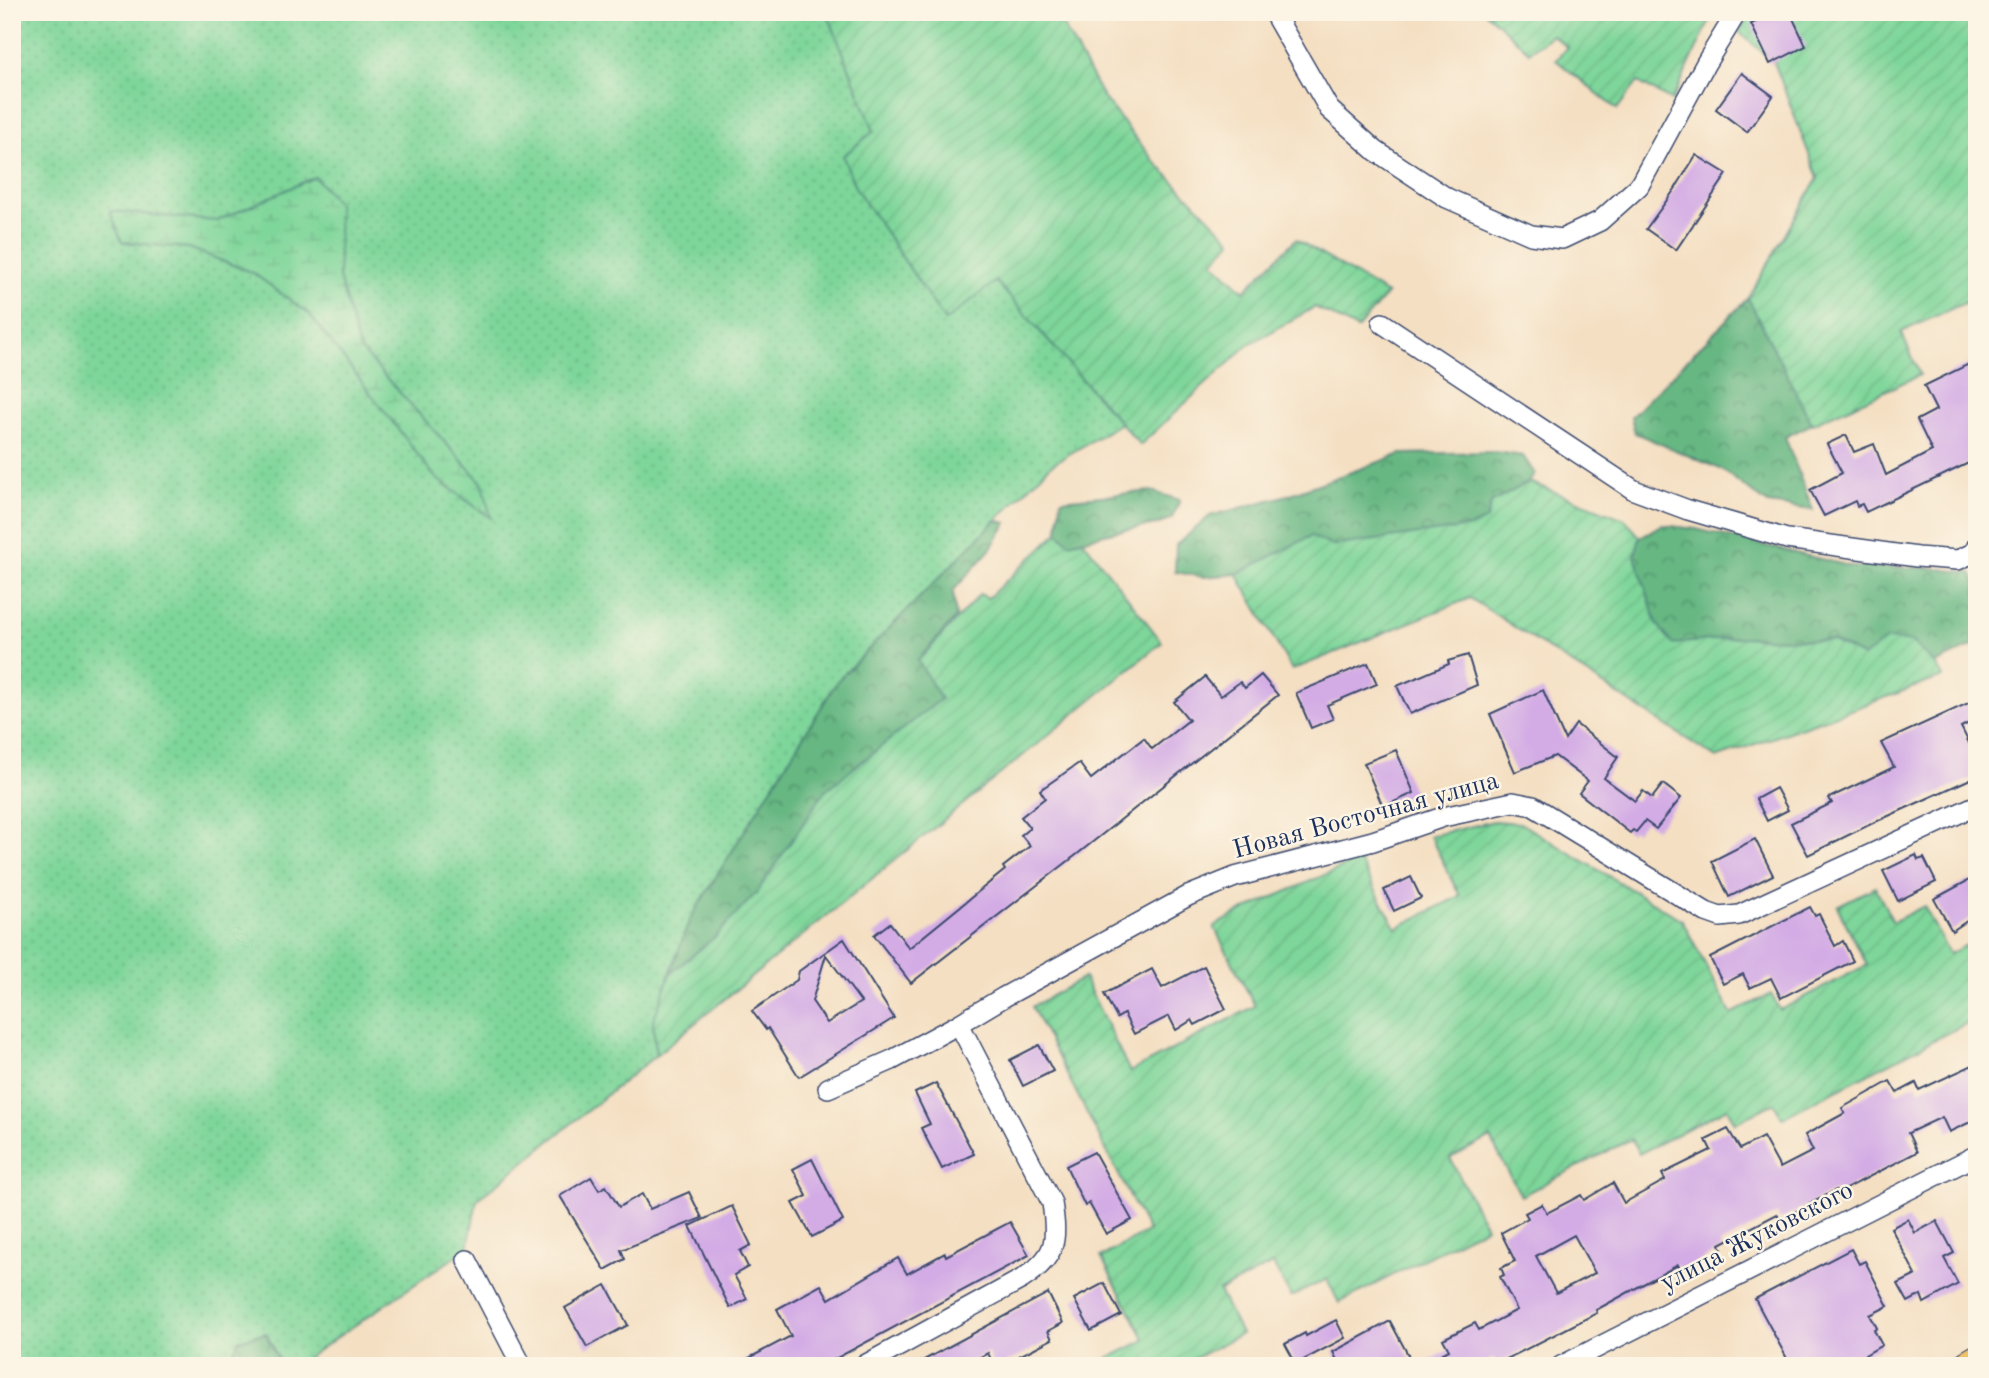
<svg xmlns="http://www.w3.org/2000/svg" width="1989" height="1378" font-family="'Old Standard TT',serif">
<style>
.grass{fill:url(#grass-dots);stroke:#4c827c;stroke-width:2}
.forest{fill:url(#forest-crowns);stroke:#407370;stroke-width:2}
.wetland{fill:url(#wetland-marsh);stroke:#4c827c;stroke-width:2}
.garden{fill:url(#garden-furrows);stroke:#4c827c;stroke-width:2}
.building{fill:#d3ace5;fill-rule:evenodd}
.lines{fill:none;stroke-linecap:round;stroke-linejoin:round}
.minor-casing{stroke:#3c496d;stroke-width:22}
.primary-casing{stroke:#3c496d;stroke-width:32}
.minor{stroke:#fff;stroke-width:19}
.primary{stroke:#f0c369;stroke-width:30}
.labels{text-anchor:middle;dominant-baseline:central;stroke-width:5;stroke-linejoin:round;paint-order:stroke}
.street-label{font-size:26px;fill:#1b2f5e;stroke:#fcf5e5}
</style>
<defs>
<pattern id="grass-dots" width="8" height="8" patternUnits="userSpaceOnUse" patternTransform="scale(1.75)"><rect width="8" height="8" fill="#7ed69a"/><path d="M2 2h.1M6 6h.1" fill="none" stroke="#6cb887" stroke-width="1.8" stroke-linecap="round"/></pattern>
<pattern id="forest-crowns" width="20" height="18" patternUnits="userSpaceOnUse" patternTransform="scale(1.75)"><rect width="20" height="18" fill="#66b782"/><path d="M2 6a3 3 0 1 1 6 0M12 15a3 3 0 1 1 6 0" fill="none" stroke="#53956e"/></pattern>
<pattern id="wetland-marsh" width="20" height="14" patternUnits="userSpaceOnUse" patternTransform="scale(1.75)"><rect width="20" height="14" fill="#7ed69a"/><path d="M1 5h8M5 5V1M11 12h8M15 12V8" fill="none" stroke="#6cb887"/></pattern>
<pattern id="garden-furrows" width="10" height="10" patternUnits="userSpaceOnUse" patternTransform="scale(1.75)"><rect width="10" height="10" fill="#7ed69a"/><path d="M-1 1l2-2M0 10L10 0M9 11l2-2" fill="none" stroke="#6cb887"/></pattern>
</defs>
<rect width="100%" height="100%" fill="#fcf5e5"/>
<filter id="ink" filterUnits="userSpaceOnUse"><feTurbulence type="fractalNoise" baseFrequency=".0143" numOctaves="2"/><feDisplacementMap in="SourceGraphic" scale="14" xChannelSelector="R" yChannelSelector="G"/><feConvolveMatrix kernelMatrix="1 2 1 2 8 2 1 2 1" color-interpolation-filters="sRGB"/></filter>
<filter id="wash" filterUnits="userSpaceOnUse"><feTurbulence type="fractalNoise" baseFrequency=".00686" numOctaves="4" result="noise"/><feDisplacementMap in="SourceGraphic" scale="28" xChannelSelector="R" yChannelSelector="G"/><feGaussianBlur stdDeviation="1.57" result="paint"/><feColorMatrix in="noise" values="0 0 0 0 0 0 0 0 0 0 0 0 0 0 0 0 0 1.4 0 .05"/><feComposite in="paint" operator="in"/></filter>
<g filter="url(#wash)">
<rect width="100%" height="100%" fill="#f4dfc2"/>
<polygon class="grass" points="12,12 827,12 875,131 843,156 944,320 996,281 1121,423 1051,465 838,680 653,1021 656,1055 477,1200 468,1248 295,1366 281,1366 266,1333 238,1340 229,1366 12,1366"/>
<g class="forest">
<polygon points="1748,298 1812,424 1785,437 1813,510 1768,504 1722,470 1635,433 1631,417"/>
<polygon points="1495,452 1523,456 1535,474 1529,482 1491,503 1487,519 1471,527 1332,546 1311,536 1237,574 1203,577 1175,572 1176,545 1210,516 1288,495 1401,454"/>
<polygon points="1151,491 1180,500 1172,518 1159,524 1113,532 1069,543 1058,532 1061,500"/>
<polygon points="996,520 1007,523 989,551 953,591 956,617 918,660 941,699 825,791 758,891 716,936 670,974 690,919 838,680"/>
<polygon points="1662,525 1696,529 1854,567 1933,568 1972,573 1977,584 1977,644 1935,664 1912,642 1863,657 1833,641 1739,637 1673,644 1657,624 1635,556 1640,537"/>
<polygon points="266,1333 281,1366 229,1366 238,1340"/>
</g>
<polygon class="wetland" points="315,177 338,204 339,277 359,348 483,484 491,518 436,478 309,314 253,273 189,248 122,242 110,211 217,221"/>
<g class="garden">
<polygon points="827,12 1076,12 1061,22 1103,97 1154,161 1232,241 1213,262 1244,291 1296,239 1387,294 1357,329 1315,307 1248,345 1140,445 996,281 945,321 855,187 843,156 874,131"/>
<polygon points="1485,12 1714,12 1672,101 1638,82 1617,109 1556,60 1567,47 1552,35 1529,52"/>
<polygon points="1752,12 1977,12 1977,297 1901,332 1920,375 1812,424 1748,298 1818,178 1774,62 1739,32"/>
<polygon points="1529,482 1625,519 1640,537 1635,556 1657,624 1673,644 1739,637 1833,641 1863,657 1887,639 1912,642 1935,664 1943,677 1716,758 1470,598 1292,670 1237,574 1311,536 1332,546 1471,527 1487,519 1491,503"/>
<polygon points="1058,532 1069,543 1083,540 1162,642 656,1055 653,1021 670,974 716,936 758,891 825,791 941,699 918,661 980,594 988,598"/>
<polygon points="1494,821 1520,823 1682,920 1731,1014 1771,994 1780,1010 1867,965 1837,906 1875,887 1893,922 1924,906 1949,954 1977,940 1977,1018 1782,1118 1774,1103 1735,1123 1727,1108 1639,1154 1631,1139 1521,1196 1490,1138 1450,1158 1486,1227 1339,1303 1327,1279 1291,1297 1273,1264 1219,1291 1241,1334 1184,1364 1185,1366 1106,1366 1103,1361 1145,1340 1101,1257 1148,1231 1032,1007 1084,978 1130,1072 1255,1006 1214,927 1240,912 1359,860 1396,928 1460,896 1430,836"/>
</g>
<g id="blocks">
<g class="building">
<polygon points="1777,12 1790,12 1806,46 1770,64 1751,24"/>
<polygon points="1742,73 1773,96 1747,132 1716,109"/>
<polygon points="1696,155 1727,174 1676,250 1646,229 1675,189"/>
<polygon points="1977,360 1977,459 1866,512 1862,504 1857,506 1855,501 1824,516 1810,490 1842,473 1827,444 1846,435 1854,452 1874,444 1886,475 1932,451 1917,420 1936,410 1924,386"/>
<polygon points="1468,655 1477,685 1410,714 1397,686 1449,664 1448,661"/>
<polygon points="1368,663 1377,684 1327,705 1333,719 1311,728 1296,693"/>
<polygon points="1261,675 1278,695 1080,852 911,983 874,935 890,923 909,948 1005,870 1003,867 1030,846 1021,835 1030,828 1021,817 1045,798 1040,790 1079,763 1091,779 1144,738 1152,749 1189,720 1174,702 1205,677 1221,696 1240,682 1245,688"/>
<polygon points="1543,690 1565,740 1576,724 1618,757 1604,778 1635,801 1643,791 1652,798 1663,784 1681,798 1656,829 1645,821 1636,832 1633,830 1630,833 1579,793 1588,781 1555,756 1515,772 1490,714"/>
<polygon points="1977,699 1977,719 1961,727 1977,759 1977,776 1873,823 1808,855 1791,823 1832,803 1829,798 1894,767 1881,743"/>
<polygon points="1396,750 1414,793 1383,807 1364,763"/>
<polygon points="1776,788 1788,810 1767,821 1756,799"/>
<polygon points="1755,839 1773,875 1729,897 1712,861"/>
<polygon points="1916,855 1918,860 1924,858 1936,882 1898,901 1883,871"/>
<polygon points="1411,877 1421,898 1394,911 1384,890"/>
<polygon points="1969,880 1977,892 1977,914 1952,931 1934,899"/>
<polygon points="1810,907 1815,916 1819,914 1835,946 1843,941 1853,961 1781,998 1771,978 1750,988 1743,974 1723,984 1710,958"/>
<path d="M844 939 894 1018 799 1077 768 1028 766 1030 752 1011 797 980 799 971ZM826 955 861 1002 827 1023 812 1001Z"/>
<polygon points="1204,966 1226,1009 1195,1025 1192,1020 1176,1030 1169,1016 1134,1034 1124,1014 1117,1018 1104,994 1152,969 1162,988"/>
<polygon points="1039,1045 1053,1071 1023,1086 1010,1060"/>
<path d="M1977 1063V1119L1949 1132 1942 1117 1908 1133 1917 1152 1838 1193 1836 1190 1780 1220 1777 1214 1720 1244 1722 1249 1681 1271 1678 1265 1596 1310 1597 1313 1497 1364 1494 1358 1479 1366H1419L1449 1350 1443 1339 1475 1323 1479 1330 1517 1310 1500 1277 1504 1275 1501 1268 1515 1261 1501 1233 1528 1218 1525 1213 1542 1204 1547 1213 1581 1195 1584 1200 1613 1183 1624 1203 1665 1180 1662 1174 1711 1150 1706 1140 1728 1129 1740 1149 1763 1137 1780 1168 1813 1151 1805 1135 1845 1113 1842 1108 1890 1081 1897 1093 1916 1083 1919 1090ZM1574 1235 1595 1273 1556 1293 1536 1256Z"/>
<polygon points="936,1083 974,1154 942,1169 921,1128 930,1124 915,1093"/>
<polygon points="1094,1152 1132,1220 1106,1234 1089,1203 1085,1206 1066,1166"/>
<polygon points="812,1159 843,1221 812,1237 793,1203 807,1196 793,1169"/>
<polygon points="591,1177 599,1190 606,1186 619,1207 642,1194 650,1209 689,1192 702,1218 621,1250 625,1259 605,1270 560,1196"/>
<polygon points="732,1206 751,1245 740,1251 748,1267 734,1275 747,1299 730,1308 690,1226"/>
<polygon points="1908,1219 1915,1233 1937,1221 1954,1253 1944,1258 1958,1284 1924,1303 1921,1295 1908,1302 1898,1284 1916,1275 1891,1228"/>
<polygon points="1010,1222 1029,1255 822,1366 734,1366 791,1336 777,1309 821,1285 829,1299 898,1258 907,1274 945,1253 946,1256"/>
<polygon points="1851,1249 1859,1264 1865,1261 1888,1306 1870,1315 1877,1328 1874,1330 1882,1345 1846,1366 1791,1366 1755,1299"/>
<polygon points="1104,1283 1121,1315 1091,1331 1074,1299"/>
<polygon points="606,1285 628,1325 587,1347 565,1308"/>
<polygon points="1048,1293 1063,1323 1048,1331 1052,1339 1000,1366 994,1366 988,1353 964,1366 913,1366"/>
<polygon points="1336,1320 1345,1338 1296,1364 1285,1344 1305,1333 1306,1336"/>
<polygon points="1390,1321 1414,1366 1340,1366 1333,1352"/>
</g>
</g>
</g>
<g filter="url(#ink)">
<use href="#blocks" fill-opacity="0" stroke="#3c496d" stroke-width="2"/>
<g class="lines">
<defs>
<g id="minor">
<polyline points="1273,12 1329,109 1376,151 1447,198 1531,235 1562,239 1600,221 1639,186 1706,63 1737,12"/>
<polyline points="1382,323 1634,490 1688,510 1787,539 1917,557 1958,560 1975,552 1977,546"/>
<polyline points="828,1088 892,1060 959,1024"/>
<polyline points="467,1260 522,1366"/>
<path d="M863 1366 1022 1279C1056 1257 1058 1242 1052 1203L959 1024 1004 997 1188 896 1235 877 1373 841 1443 817 1513 802 1533 806 1706 912 1720 917 1739 915 1977 805"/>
<polyline points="1561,1366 1977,1155"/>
</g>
<polyline id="primary" points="1967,1366 1977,1360"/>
</defs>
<use href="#minor" class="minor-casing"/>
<use href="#primary" class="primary-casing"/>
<use href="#minor" class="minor"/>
<use href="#primary" class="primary"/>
</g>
</g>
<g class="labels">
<g class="street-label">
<text transform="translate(1366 816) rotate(-15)">Новая Восточная улица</text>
<text transform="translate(1757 1237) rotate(-27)">улица Жуковского</text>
</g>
</g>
<rect width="1989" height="1378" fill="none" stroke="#fcf5e5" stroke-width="42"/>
</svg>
